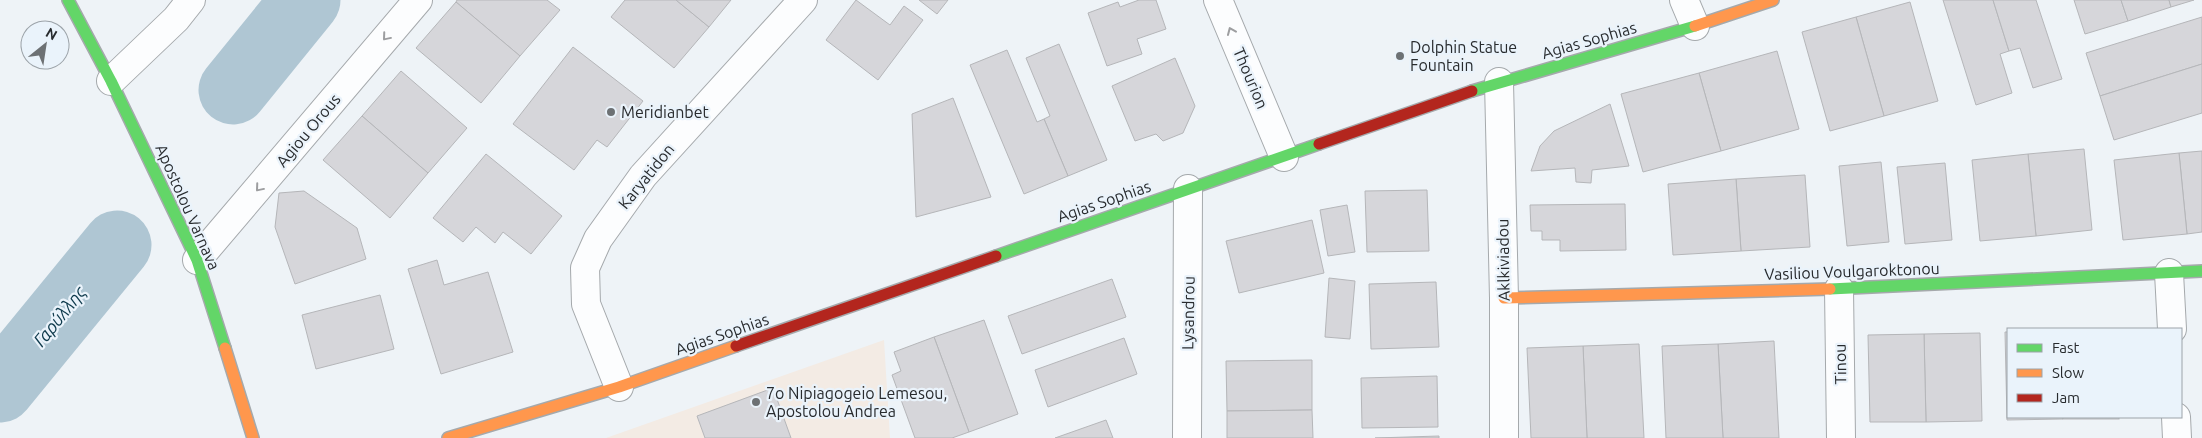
<svg xmlns="http://www.w3.org/2000/svg" width="2202" height="438" font-family="Ubuntu,sans-serif">
<style>
.education{fill:#f3ebe4}
.lines{fill:none;stroke-linecap:round;stroke-linejoin:round}
.river{stroke:#afc6d3;stroke-width:69}
.building{fill:#d6d6da;stroke:#b5b6b9}
.street-casing{stroke:#a5a9ac;stroke-width:30}
.fast-casing{stroke:#a5a9ac;stroke-width:14}
.slow-casing{stroke:#a5a9ac;stroke-width:14}
.jam-casing{stroke:#a5a9ac;stroke-width:14}
.street{stroke:#fcfdfe;stroke-width:28}
.fast{stroke:#63d668;stroke-width:11}
.slow{stroke:#ff974d;stroke-width:11}
.jam{stroke:#b3261e;stroke-width:11}
.oneway{stroke:#9d9ea0}
.poi-dot{fill:#6d7174;stroke:#eaf3fb;stroke-width:2}
.labels{text-anchor:middle;dominant-baseline:central;stroke-width:4.5;stroke-linejoin:round;paint-order:stroke}
.street-label{font-size:16px;fill:#282b2e;stroke:#eaf3fb}
.poi-label{font-size:16px;fill:#282b2e;stroke:#eaf3fb;text-anchor:start}
.water-label{font-size:18px;font-style:italic;fill:#0e3a4c;stroke:#eaf3fb}
</style>
<rect width="100%" height="100%" fill="#eef3f7"/>
<polygon class="education" points="884,340 890,438 606,438"/>
<g class="lines">
<g class="river">
<polyline points="233,90 306,0"/>
<polyline points="0,388 117,245"/>
</g>
</g>
<g class="building">
<polygon points="457,0 547,0 560,10 520,56 456,2"/>
<polygon points="625,0 676,0 709,27 674,68 611,17"/>
<polygon points="676,0 731,0 709,27"/>
<polygon points="856,0 890,25 904,6 923,20 878,80 826,40"/>
<polygon points="919,0 948,0 937,14"/>
<polygon points="1139,0 1156,0 1166,29 1137,39 1142,54 1107,66 1088,13 1118,2 1120,7"/>
<polygon points="1943,0 1993,0 2009,51 2000,54 2012,93 1976,105"/>
<polygon points="1993,0 2036,0 2062,79 2033,88 2020,48 2009,51"/>
<polygon points="2074,0 2121,0 2128,21 2085,34"/>
<polygon points="2121,0 2169,0 2171,7 2128,21"/>
<polygon points="2169,0 2194,0 2171,7"/>
<polygon points="456,2 520,56 481,103 416,48"/>
<polygon points="1910,2 1938,101 1884,116 1856,17"/>
<polygon points="1856,17 1884,116 1830,131 1802,32"/>
<polygon points="2202,17 2202,64 2100,96 2086,53"/>
<polygon points="1059,44 1107,160 1068,176 1044,119 1050,116 1026,58"/>
<polygon points="573,47 643,101 607,147 597,140 574,170 513,124"/>
<polygon points="1007,50 1037,122 1044,119 1068,176 1024,194 970,65"/>
<polygon points="1777,51 1799,129 1721,151 1699,73"/>
<polygon points="1175,58 1195,106 1183,133 1163,141 1156,134 1135,141 1112,86"/>
<polygon points="2202,64 2202,113 2114,140 2100,96"/>
<polygon points="401,71 467,128 428,173 362,116"/>
<polygon points="1699,73 1721,151 1643,172 1621,94"/>
<polygon points="953,98 991,197 916,217 912,114"/>
<polygon points="1610,104 1629,166 1592,170 1591,183 1576,182 1575,168 1531,171 1540,146 1554,131"/>
<polygon points="362,116 428,173 390,218 323,160"/>
<polygon points="2084,149 2092,230 2036,236 2028,154"/>
<polygon points="2202,151 2202,232 2187,234 2179,153"/>
<polygon points="2179,153 2187,234 2123,240 2114,160"/>
<polygon points="486,154 562,216 531,254 503,232 495,243 476,227 463,242 433,218"/>
<polygon points="2028,154 2036,236 1980,241 1972,160"/>
<polygon points="1881,162 1889,242 1847,246 1839,166"/>
<polygon points="1945,163 1952,240 1905,244 1897,167"/>
<polygon points="1805,175 1810,247 1741,251 1736,179"/>
<polygon points="1736,179 1741,251 1673,255 1668,184"/>
<polygon points="1427,190 1429,251 1367,252 1365,191"/>
<polygon points="304,191 357,228 366,259 295,284 275,227 279,193"/>
<polygon points="1625,204 1626,250 1560,251 1560,240 1542,240 1542,231 1531,231 1530,205"/>
<polygon points="1347,205 1355,252 1328,256 1320,210"/>
<polygon points="1312,220 1324,273 1239,293 1226,241"/>
<polygon points="437,260 444,285 488,272 513,352 441,374 408,269"/>
<polygon points="1329,278 1355,281 1350,339 1325,337"/>
<polygon points="1112,279 1126,317 1022,354 1008,316"/>
<polygon points="1436,282 1439,347 1371,349 1369,284"/>
<polygon points="380,295 394,349 316,369 302,315"/>
<polygon points="984,320 1018,414 969,432 934,337"/>
<polygon points="2005,332 2008,332 2008,417 2063,417 2063,419 2007,420"/>
<polygon points="1980,333 1982,421 1926,422 1924,334"/>
<polygon points="1924,334 1926,422 1870,422 1868,335"/>
<polygon points="934,337 969,432 952,438 915,438 892,375 901,371 894,352"/>
<polygon points="1124,338 1137,374 1048,407 1035,370"/>
<polygon points="1774,341 1779,438 1723,438 1718,344"/>
<polygon points="1639,344 1644,438 1587,438 1583,346"/>
<polygon points="1718,344 1723,438 1666,438 1662,346"/>
<polygon points="1583,346 1587,438 1531,438 1527,348"/>
<polygon points="1312,360 1312,410 1227,411 1226,361"/>
<polygon points="1437,376 1438,427 1362,428 1361,378"/>
<polygon points="773,388 791,438 705,438 697,416"/>
<polygon points="1312,410 1313,438 1227,438 1227,411"/>
<rect x="2063" y="417" width="56" height="2"/>
<polygon points="1106,420 1113,438 1055,438"/>
<polygon points="1439,436 1439,438 1375,438"/>
</g>
<g class="lines">
<defs>
<g id="street">
<polyline points="1218,0 1284,157"/>
<polyline points="1684,0 1695,26"/>
<polyline points="111,81 176,19 191,0"/>
<polyline points="1499,82 1504,298 1504,438"/>
<polyline points="197,260 418,0"/>
<polyline points="2169,273 2172,329"/>
<polyline points="1839,289 1841,438"/>
<polyline points="619,387 586,304 585,268 598,239 643,176 803,0"/>
<polyline points="2176,417 2177,438"/>
<polyline points="1187,438 1188,189"/>
</g>
<g id="fast">
<polyline points="68,0 111,81 197,260 225,348"/>
<polyline points="1472,91 1695,26"/>
<polyline points="996,256 1319,144"/>
<polyline points="1830,289 2202,271"/>
</g>
<g id="slow">
<polyline points="1695,26 1773,0"/>
<polyline points="1504,298 1830,289"/>
<polyline points="225,348 253,438"/>
<polyline points="448,438 619,387 736,346"/>
</g>
<g id="jam">
<polyline points="1319,144 1472,91"/>
<polyline points="736,346 996,256"/>
</g>
</defs>
<use href="#street" class="street-casing"/>
<use href="#fast" class="fast-casing"/>
<use href="#slow" class="slow-casing"/>
<use href="#jam" class="jam-casing"/>
<use href="#street" class="street"/>
<use href="#fast" class="fast"/>
<use href="#slow" class="slow"/>
<use href="#jam" class="jam"/>
</g>
<defs><path id="oneway-chevron" d="M-2-3.5L2.5 0L-2 3.5" fill="none" stroke-width="1.6" stroke-linecap="round" stroke-linejoin="round" transform="scale(1.25)"/></defs>
<g class="oneway">
<use href="#oneway-chevron" transform="translate(1231 31) rotate(-113)"/>
<use href="#oneway-chevron" transform="translate(386 37) rotate(130)"/>
<use href="#oneway-chevron" transform="translate(259 188) rotate(130)"/>
</g>
<g class="poi-dot">
<circle cx="1400" cy="56" r="5"/>
<circle cx="611" cy="112" r="5"/>
<circle cx="756" cy="402" r="5"/>
</g>
<g class="labels">
<g class="street-label">
<text transform="translate(1589 40) rotate(-16)">Agias Sophias</text>
<text transform="translate(1251 78) rotate(67)">Thourion</text>
<text transform="translate(308 130) rotate(-50)">Agiou Orous</text>
<text transform="translate(646 176) rotate(-51)">Karyatidon</text>
<text transform="translate(1104 201) rotate(-19)">Agias Sophias</text>
<text transform="translate(188 207) rotate(66)">Apostolou Varnava</text>
<text transform="translate(1503 260) rotate(-91)">Aklkiviadou</text>
<text transform="translate(1852 271) rotate(-2)">Vasiliou Voulgaroktonou</text>
<text transform="translate(1188 313) rotate(-89)">Lysandrou</text>
<text transform="translate(722 334) rotate(-19)">Agias Sophias</text>
<text transform="translate(1840 364) rotate(-91)">Tinou</text>
</g>
<g class="poi-label">
<text x="1410" y="47">Dolphin Statue<tspan x="1410" dy="18">Fountain</tspan></text>
<text x="621" y="112">Meridianbet</text>
<text x="766" y="393">7o Nipiagogeio Lemesou,<tspan x="766" dy="18">Apostolou Andrea</tspan></text>
</g>
<g class="water-label">
<text transform="translate(59 316) rotate(-51)">Γαρύλλης</text>
</g>
</g>
<rect x="2007" y="328" width="175" height="90" fill="#eaf3fb" stroke="#9ca3a9"/>
<rect x="2017" y="344" width="25" height="8" fill="#63d668" stroke="#9ca3a9"/>
<text x="2052" y="353" font-size="15" fill="#282b2e">Fast</text>
<rect x="2017" y="369" width="25" height="8" fill="#ff974d" stroke="#9ca3a9"/>
<text x="2052" y="378" font-size="15" fill="#282b2e">Slow</text>
<rect x="2017" y="394" width="25" height="8" fill="#b3261e" stroke="#9ca3a9"/>
<text x="2052" y="403" font-size="15" fill="#282b2e">Jam</text>
<g transform="translate(45 45) rotate(30)"><circle r="24" fill="#eaf3fb" stroke="#9ca3a9"/>
<path d="M0-4L9 19L0 12L-9 19Z" fill="#6d7174"/>
<text y="-8" font-size="14" font-weight="bold" text-anchor="middle" fill="#282b2e">N</text>
</g>
</svg>
